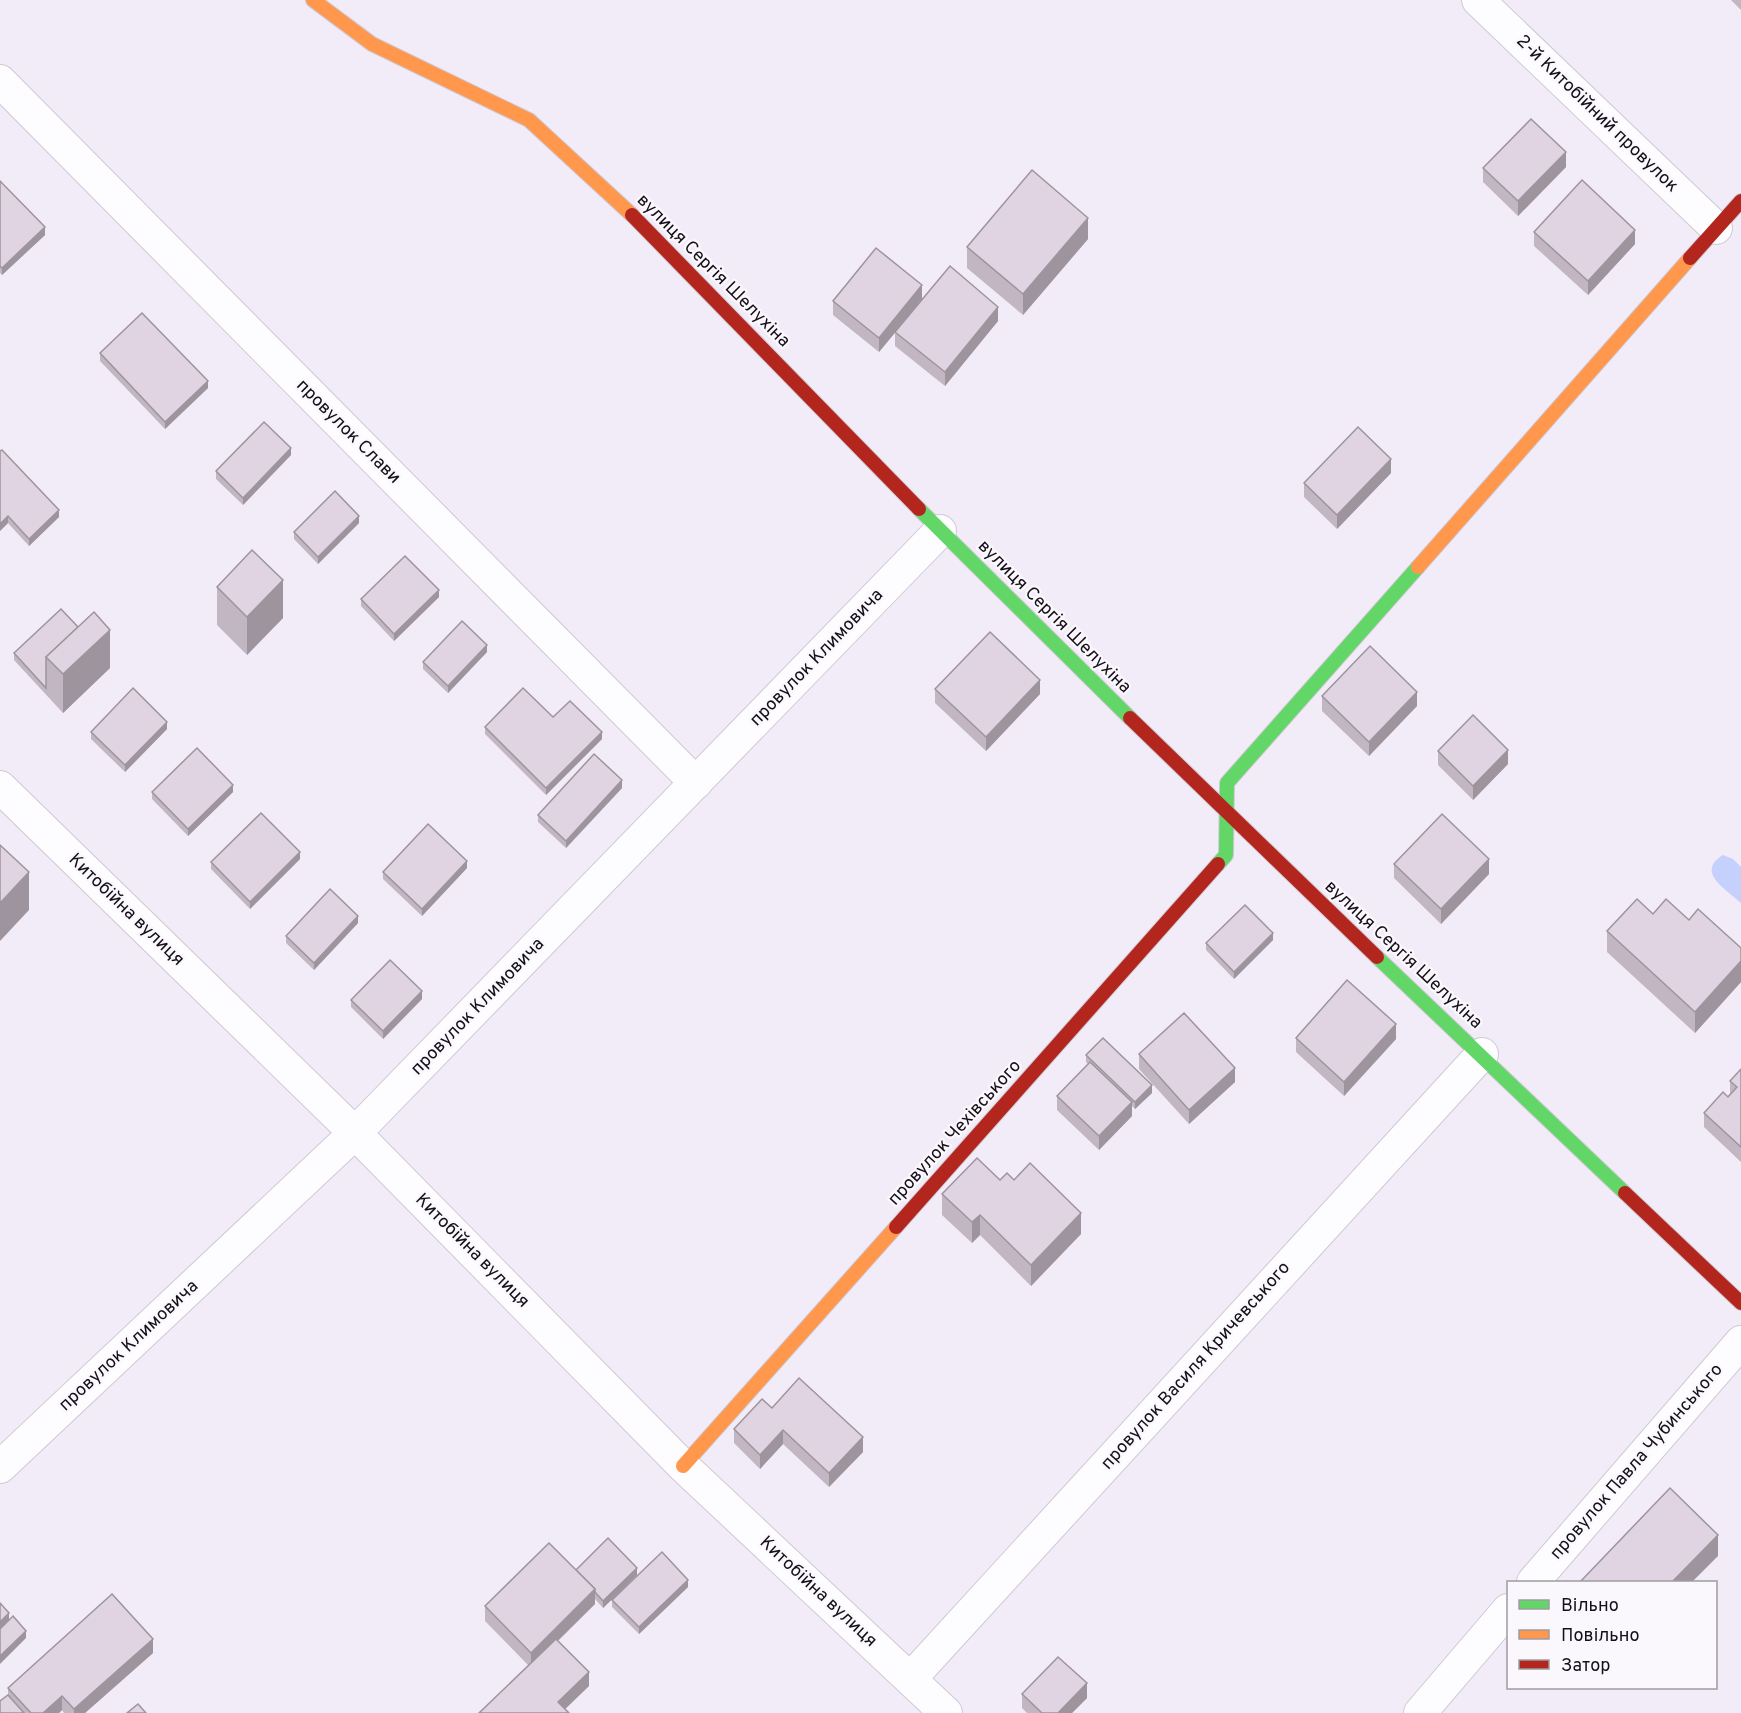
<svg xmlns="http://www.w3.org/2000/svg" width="1741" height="1713" font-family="Overpass,sans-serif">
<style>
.water{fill:#c5d0fc}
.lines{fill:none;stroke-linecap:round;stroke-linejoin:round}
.street-casing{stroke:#cfc9d4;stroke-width:34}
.fast-casing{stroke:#cfc9d4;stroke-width:16}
.slow-casing{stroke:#cfc9d4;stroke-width:16}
.jam-casing{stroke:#cfc9d4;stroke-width:16}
.street{stroke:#fdfcfe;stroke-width:32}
.fast{stroke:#63d668;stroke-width:14}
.slow{stroke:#ff974d;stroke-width:14}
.jam{stroke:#b3261e;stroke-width:14}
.wall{fill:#c1b6c2}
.shaded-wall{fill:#9d949e}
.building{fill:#e0d4e2;stroke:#9d949e;stroke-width:1.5}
.labels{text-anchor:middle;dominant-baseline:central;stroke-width:4.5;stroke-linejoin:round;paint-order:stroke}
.street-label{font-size:18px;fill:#140f18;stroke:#fbf8fd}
</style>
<rect width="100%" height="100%" fill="#f2ecf8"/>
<path class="water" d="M1723 855 1733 859 1741 867V903C1726 889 1695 872 1723 855Z"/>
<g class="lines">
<defs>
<g id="street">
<polyline points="1478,0 1716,228"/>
<polyline points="0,81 696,783"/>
<polyline points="0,787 355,1133 683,1466 946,1713"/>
<polyline points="0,1467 355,1133 940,531"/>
<polyline points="1533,1582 1741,1342"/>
<polyline points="911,1678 1482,1054"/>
<polyline points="1420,1713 1508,1610"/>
</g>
<g id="fast">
<polyline points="919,509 1130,718"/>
<polyline points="1218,864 1226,855 1227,783 1418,567"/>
<polyline points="1377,957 1625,1193"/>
</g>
<g id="slow">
<polyline points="313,0 372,44 529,120 632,215"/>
<polyline points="1418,567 1690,258"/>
<polyline points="683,1466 896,1227"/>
</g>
<g id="jam">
<polyline points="632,215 919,509"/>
<polyline points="1690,258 1741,201"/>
<polyline points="1130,718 1377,957"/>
<polyline points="1625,1193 1741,1303"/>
<polyline points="896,1227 1218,864"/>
</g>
</defs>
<use href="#street" class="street-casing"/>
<use href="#fast" class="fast-casing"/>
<use href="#slow" class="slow-casing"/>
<use href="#jam" class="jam-casing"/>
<use href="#street" class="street"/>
<use href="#fast" class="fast"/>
<use href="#slow" class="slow"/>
<use href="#jam" class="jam"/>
</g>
<g class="wall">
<polygon points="1731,0 1741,0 1741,10"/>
<polygon points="1566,167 1518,216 1483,182 1483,168"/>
<polygon points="0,181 45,235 2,275 0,273"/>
<polygon points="1534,232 1635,244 1588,295 1534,246"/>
<polygon points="1088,239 1023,315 967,268 967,247"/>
<polygon points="922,300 879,352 833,315 833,301"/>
<polygon points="998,321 945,386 895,346 895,332"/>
<polygon points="100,353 208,388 165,429 100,361"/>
<polygon points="0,451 59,517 29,546 8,523 0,531"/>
<polygon points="291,455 243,505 216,479 216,471"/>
<polygon points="1391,473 1337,529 1304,497 1304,483"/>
<polygon points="359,523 318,564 294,539 294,532"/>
<polygon points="217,587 283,618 247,655 217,625"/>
<polygon points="439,597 394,641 361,606 361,599"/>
<polygon points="61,609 110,668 63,713 14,660 14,653"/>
<polygon points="487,652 448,693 423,669 423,662"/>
<polygon points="935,689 1040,694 986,751 935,703"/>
<polygon points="1322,696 1417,706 1369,756 1322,711"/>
<polygon points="485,727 602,739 546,795 485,734"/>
<polygon points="167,729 125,772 91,739 91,732"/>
<polygon points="1438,751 1508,764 1473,800 1438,765"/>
<polygon points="622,788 566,848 538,822 538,815"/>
<polygon points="152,792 233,792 188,836 152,799"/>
<polygon points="300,859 250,909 211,869 211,862"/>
<polygon points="1394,864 1489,874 1441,924 1394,878"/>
<polygon points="467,868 422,916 383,879 383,872"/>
<polygon points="1653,914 1689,920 1741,948 1741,982 1695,1033 1607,952 1607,931"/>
<polygon points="358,923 314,970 286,943 286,936"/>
<polygon points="1273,940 1234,979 1206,950 1206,943"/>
<polygon points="422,999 383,1039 351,1007 351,1000"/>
<polygon points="1296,1038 1396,1039 1344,1096 1296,1052"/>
<polygon points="1139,1054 1235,1082 1189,1124 1139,1069"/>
<polygon points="1086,1055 1152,1093 1135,1109 1132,1106 1132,1116 1099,1150 1057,1110 1057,1096 1088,1064 1086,1062"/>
<polygon points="1741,1069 1741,1162 1704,1127 1704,1113 1730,1094 1730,1081"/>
<polygon points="1000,1180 1014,1180 1081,1234 1031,1286 980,1235 972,1243 942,1215 942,1194"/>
<polygon points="772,1408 863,1452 829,1487 783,1444 760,1469 734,1443 734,1429"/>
<polygon points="576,1570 637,1575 603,1608 595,1599 595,1604 558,1641 589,1686 565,1709 528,1665 485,1621 485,1606"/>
<polygon points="688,1587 639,1634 612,1607 612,1600"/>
<polygon points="153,1653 85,1713 64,1713 62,1710 59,1713 0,1713 8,1695 8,1688"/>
<polygon points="1022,1694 1087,1698 1072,1713 1027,1713 1022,1708"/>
</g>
<g class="shaded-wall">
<polygon points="1566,152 1566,167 1518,216 1518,201"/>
<polygon points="1088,218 1088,239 1023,315 1023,294"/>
<polygon points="45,227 45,235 2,275 2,268"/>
<polygon points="1635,230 1635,244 1588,295 1588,281"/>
<polygon points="922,285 922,300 879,352 879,338"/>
<polygon points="998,307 998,321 945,386 945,372"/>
<polygon points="208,381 208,388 165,429 165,422"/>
<polygon points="291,448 291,455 243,505 243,498"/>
<polygon points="1391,459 1391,473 1337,529 1337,515"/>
<polygon points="59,510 59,517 29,546 29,539"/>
<polygon points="8,516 8,523 0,531 0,524"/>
<polygon points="359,516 359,523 318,564 318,557"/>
<polygon points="283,580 283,618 247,655 247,617"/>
<polygon points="439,590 439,597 394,641 394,634"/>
<polygon points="110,630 110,668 63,713 63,674"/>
<polygon points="487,645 487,652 448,693 448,686"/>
<polygon points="1040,680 1040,694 986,751 986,737"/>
<polygon points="1417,692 1417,706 1369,756 1369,742"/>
<polygon points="167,722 167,729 125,772 125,765"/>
<polygon points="602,732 602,739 546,795 546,788"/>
<polygon points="1508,750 1508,764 1473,800 1473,786"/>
<polygon points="622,780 622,788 566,848 566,841"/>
<polygon points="233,785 233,792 188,836 188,829"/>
<polygon points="300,852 300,859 250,909 250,902"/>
<polygon points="1489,859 1489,874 1441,924 1441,909"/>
<polygon points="467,861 467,868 422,916 422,909"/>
<polygon points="29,872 29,910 0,941 0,903"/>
<polygon points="358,916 358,923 314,970 314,963"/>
<polygon points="1273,933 1273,940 1234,979 1234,972"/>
<polygon points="1741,961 1741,982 1695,1033 1695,1012"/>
<polygon points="422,991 422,999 383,1039 383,1031"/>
<polygon points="1396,1024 1396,1039 1344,1096 1344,1082"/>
<polygon points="1235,1068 1235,1082 1189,1124 1189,1110"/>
<polygon points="1152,1085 1152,1093 1135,1109 1135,1102"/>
<polygon points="1132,1102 1132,1116 1099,1150 1099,1136"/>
<polygon points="1081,1213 1081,1234 1031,1286 1031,1265"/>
<polygon points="980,1215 980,1235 972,1243 972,1222"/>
<polygon points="783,1430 783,1444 760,1469 760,1455"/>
<polygon points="863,1437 863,1452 829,1487 829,1473"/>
<polygon points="1718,1535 1718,1556 1692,1582 1672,1582"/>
<polygon points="637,1568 637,1575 603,1608 603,1601"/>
<polygon points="688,1580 688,1587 639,1634 639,1627"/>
<polygon points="595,1589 595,1604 531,1667 531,1653"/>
<polygon points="9,1613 9,1627 0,1636 0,1622"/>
<polygon points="26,1631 26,1638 0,1664 0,1656"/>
<polygon points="153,1639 153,1653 85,1713 74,1713 74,1709"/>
<polygon points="589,1672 589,1686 561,1713 558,1702"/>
<polygon points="1087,1683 1087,1698 1072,1713 1058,1713"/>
<polygon points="62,1696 62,1710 59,1713 43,1713"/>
</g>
<g class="building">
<polygon points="1531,119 1566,152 1518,201 1483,168"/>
<polygon points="1032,170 1088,218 1023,294 967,247"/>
<polygon points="1582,180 1635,230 1588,281 1534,232"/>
<polygon points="0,181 45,227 2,268 0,266"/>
<polygon points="876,248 922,285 879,338 833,301"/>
<polygon points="950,266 998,307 945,372 895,332"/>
<polygon points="142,313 208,381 165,422 100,353"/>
<polygon points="264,422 291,448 243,498 216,471"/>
<polygon points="1358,427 1391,459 1337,515 1304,483"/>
<polygon points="2,450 59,510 29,539 8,516 0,524 0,451"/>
<polygon points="335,491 359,516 318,557 294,532"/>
<polygon points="252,550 283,580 247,617 217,587"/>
<polygon points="405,556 439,590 394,634 361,599"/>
<polygon points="61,609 78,627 46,657 46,688 14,653"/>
<polygon points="94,612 110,630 63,674 46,657"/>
<polygon points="462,621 487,645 448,686 423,662"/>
<polygon points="990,632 1040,680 986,737 935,689"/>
<polygon points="1370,646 1417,692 1369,742 1322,696"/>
<polygon points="133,688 167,722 125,765 91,732"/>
<polygon points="523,688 553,717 570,701 602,732 546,788 485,727"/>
<polygon points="1473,715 1508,750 1473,786 1438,751"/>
<polygon points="197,748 233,785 188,829 152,792"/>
<polygon points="594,754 622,780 566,841 538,815"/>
<polygon points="261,813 300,852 250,902 211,862"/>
<polygon points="1442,814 1489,859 1441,909 1394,864"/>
<polygon points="428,824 467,861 422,909 383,872"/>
<polygon points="0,845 29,872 0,903"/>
<polygon points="330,889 358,916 314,963 286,936"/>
<polygon points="1637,899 1653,914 1666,899 1689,920 1698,909 1741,948 1741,961 1695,1012 1607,931"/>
<polygon points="1245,905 1273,933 1234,972 1206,943"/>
<polygon points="390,960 422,991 383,1031 351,1000"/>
<polygon points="1347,980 1396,1024 1344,1082 1296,1038"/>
<polygon points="1184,1013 1235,1068 1189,1110 1139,1054"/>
<polygon points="1103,1038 1152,1085 1135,1102 1086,1055"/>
<polygon points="1090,1062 1132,1102 1099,1136 1057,1096"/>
<polygon points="1741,1069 1741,1147 1704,1113 1723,1092 1728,1097 1737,1087 1730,1081"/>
<polygon points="977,1158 1000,1180 1007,1173 1014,1180 1030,1163 1081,1213 1031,1265 980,1215 972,1222 942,1194"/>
<polygon points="799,1378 863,1437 829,1473 783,1430 760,1455 734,1429 762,1399 772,1408"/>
<polygon points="1670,1488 1718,1535 1672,1582 1580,1582"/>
<polygon points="608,1538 637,1568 603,1601 595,1592 595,1589 576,1570"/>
<polygon points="549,1543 595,1589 531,1653 485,1606"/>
<polygon points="662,1552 688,1580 639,1627 612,1600"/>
<polygon points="112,1594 153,1639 74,1709 62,1696 43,1713 31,1713 8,1688"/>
<polygon points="0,1603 9,1613 0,1622"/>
<polygon points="13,1616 26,1631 0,1656 0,1629"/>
<polygon points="556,1639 589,1672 558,1702 569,1713 479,1713"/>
<polygon points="1058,1657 1087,1683 1058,1713 1042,1713 1022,1694"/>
<polygon points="8,1695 24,1713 0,1713 0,1701"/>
<polygon points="138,1704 146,1713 127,1713"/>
</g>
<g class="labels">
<g class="street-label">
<text transform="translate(1597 114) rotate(44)">2-й Китобійний провулок</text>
<text transform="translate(713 271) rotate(45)">вулиця Сергія Шелухіна</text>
<text transform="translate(348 432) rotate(45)">провулок Слави</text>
<text transform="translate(1054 617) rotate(45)">вулиця Сергія Шелухіна</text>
<text transform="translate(817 658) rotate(-46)">провулок Климовича</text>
<text transform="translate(126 910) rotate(44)">Китобійна вулиця</text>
<text transform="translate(1403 955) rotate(43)">вулиця Сергія Шелухіна</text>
<text transform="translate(478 1007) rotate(-46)">провулок Климовича</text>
<text transform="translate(955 1133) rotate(-48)">провулок Чехівського</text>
<text transform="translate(472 1251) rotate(45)">Китобійна вулиця</text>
<text transform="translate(129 1346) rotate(-43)">провулок Климовича</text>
<text transform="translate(1196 1366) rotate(-48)">провулок Василя Кричевського</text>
<text transform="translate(1637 1462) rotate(-49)">провулок Павла Чубинського</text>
<text transform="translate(818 1592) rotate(43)">Китобійна вулиця</text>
</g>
</g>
<rect x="1507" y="1581" width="210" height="108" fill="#fbf8fd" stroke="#9f9ba1" stroke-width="1.5"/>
<rect x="1519" y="1600" width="30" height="9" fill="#63d668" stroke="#9f9ba1" stroke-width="1.5"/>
<text x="1561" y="1611" font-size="18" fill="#140f18">Вільно</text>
<rect x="1519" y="1630" width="30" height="9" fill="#ff974d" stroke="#9f9ba1" stroke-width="1.5"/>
<text x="1561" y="1641" font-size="18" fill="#140f18">Повільно</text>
<rect x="1519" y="1660" width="30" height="9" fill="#b3261e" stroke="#9f9ba1" stroke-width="1.5"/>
<text x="1561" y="1671" font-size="18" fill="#140f18">Затор</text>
</svg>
